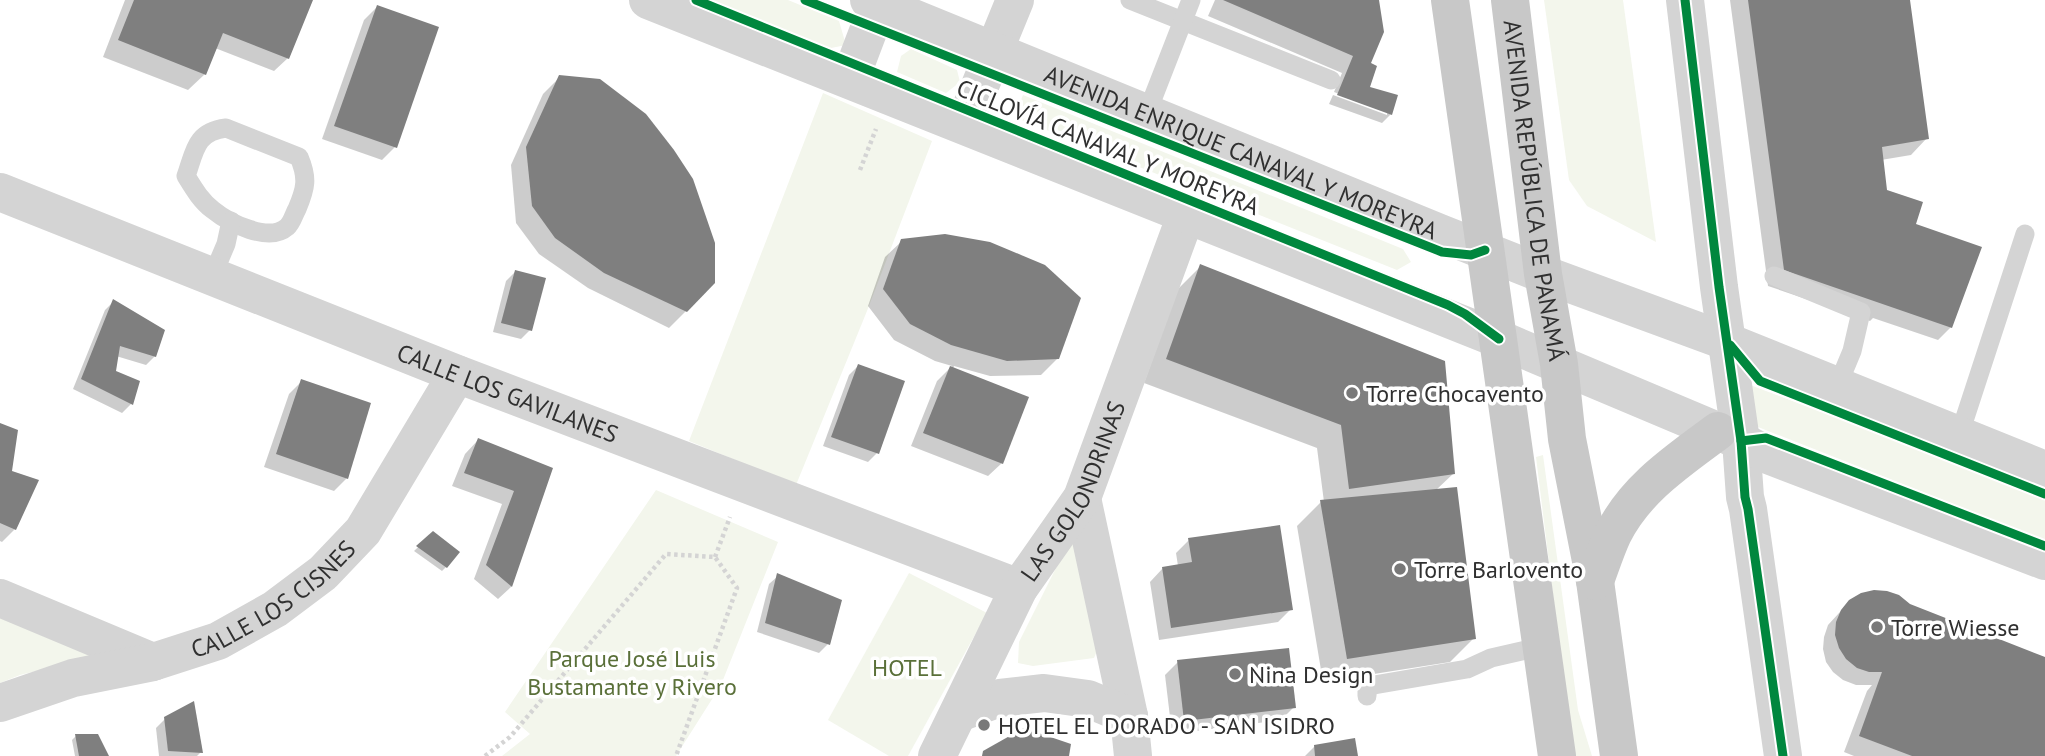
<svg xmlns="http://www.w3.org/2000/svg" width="2045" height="756" font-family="'PT Sans',sans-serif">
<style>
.green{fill:#f3f6ec}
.shadow{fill:#0003}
.building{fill:#7f7f7f}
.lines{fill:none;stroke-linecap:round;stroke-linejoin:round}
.path{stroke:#d4d4d4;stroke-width:4.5;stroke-dasharray:3.5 3.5;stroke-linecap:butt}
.service{stroke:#d4d4d4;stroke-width:19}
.minor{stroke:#d4d4d4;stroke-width:38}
.tertiary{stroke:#d4d4d4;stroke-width:38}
.primary{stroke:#c8c8c8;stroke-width:38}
.cycleway-casing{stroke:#fff;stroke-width:13}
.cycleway{stroke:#00873e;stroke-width:9}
.poi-dot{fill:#787878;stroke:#fff;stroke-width:2.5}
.labels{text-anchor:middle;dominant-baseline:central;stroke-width:7;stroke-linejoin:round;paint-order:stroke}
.street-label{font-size:24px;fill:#303030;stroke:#fff}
.poi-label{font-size:24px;fill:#303030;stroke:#fff;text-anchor:start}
.park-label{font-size:24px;fill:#5a7039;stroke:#fff}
</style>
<rect width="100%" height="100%" fill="#fff"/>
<g class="green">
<polygon points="707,0 788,0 839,21 846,45 826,49"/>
<polygon points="1544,0 1623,0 1656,242 1587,206 1569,180"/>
<polygon points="911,49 957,70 960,82 946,93 897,72 901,56"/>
<polygon points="823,93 932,141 867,311 796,485 689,441"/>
<polygon points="1023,95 1403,249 1411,262 1397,270 1014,117"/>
<polygon points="1750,385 2045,495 2045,540 1753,425"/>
<polygon points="1543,455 1578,710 1592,756 1573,756 1536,457"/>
<polygon points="656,490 778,542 721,685 676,756 502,756 530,734 505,712"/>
<polygon points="1080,538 1099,646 1094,658 1033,666 1018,663 1019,642 1067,546"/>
<polygon points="909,573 987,613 908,756 889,756 828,720"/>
<polygon points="0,610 105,654 20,675 0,683"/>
</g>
<g class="shadow">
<polygon points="125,0 311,0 288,58 274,71 215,48 205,74 188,90 103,57"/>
<polygon points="1215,0 1378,0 1368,88 1391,114 1382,123 1329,104 1333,95 1387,115 1387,112 1334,92 1342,73 1208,16"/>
<polygon points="1730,0 1908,0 1927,138 1911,155 1881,160 1885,192 1911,232 1951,327 1938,340 1873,318 1870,321 1768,286"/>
<polygon points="377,7 395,147 382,160 322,139 364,20"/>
<polygon points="560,77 714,283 669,328 588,288 539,254 516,223 511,165 543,94"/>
<polygon points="902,241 1058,358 1041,375 990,376 954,366 953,369 1002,463 988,476 911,446 937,381 952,366 935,361 894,340 868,306 885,257"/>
<polygon points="1201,266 1454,473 1435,491 1474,638 1450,662 1323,682 1297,526 1321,502 1324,502 1317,448 1144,383 1177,290"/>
<polygon points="515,272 530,330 521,339 493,332 506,281"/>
<polygon points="114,301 155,356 146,365 116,356 114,372 131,404 122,413 73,389 105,310"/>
<polygon points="858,366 877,453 868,462 823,446 849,375"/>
<polygon points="302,381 347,478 334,491 264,467 289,394"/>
<polygon points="0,425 10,472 15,529 2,542 0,541"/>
<polygon points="478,440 551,469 511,587 498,599 474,579 502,504 452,486 465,454"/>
<polygon points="433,533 446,567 442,571 414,551"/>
<polygon points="1189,540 1291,609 1278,622 1159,640 1150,582 1163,568 1178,566 1176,553"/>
<polygon points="778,576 828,644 819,653 757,632 769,584"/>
<polygon points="1850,601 1909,606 2045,659 2045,756 1854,756 1844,752 1867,691 1872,685 1856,685 1843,680 1833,672 1826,662 1823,649 1824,637 1828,625"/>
<polygon points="1178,662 1294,707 1281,720 1172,734 1165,675"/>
<polygon points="165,719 201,752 197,756 159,756 156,728"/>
<polygon points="76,736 107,756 75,756 72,740"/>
<polygon points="1314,747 1356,756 1305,756"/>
</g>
<g class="building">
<polygon points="134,0 313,0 289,59 223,33 206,75 118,40"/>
<polygon points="1223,0 1379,0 1384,32 1371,63 1377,66 1370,87 1398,95 1392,115 1337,95 1353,56"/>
<polygon points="1748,0 1910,0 1929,139 1882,147 1887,190 1923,202 1916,224 1982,247 1952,328 1784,270"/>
<polygon points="377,5 439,27 397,148 334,126"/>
<polygon points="559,75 600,79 646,114 674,150 693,179 715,243 715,283 687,312 604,273 555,238 532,206 526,147"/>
<polygon points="945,234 990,242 1045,265 1081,298 1059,359 1007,361 951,345 910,324 883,289 901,239"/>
<polygon points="1200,264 1445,361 1455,474 1349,489 1341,425 1166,359"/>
<polygon points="515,270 546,278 532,331 501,323"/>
<polygon points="113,299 165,330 156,357 120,346 116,371 140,381 133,405 81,379"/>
<polygon points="858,364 905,381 879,454 831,437"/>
<polygon points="950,366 1029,397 1003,464 923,433"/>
<polygon points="301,379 371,403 348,479 276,454"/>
<polygon points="0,423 18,430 12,471 39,480 16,530 0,523"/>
<polygon points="478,438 553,468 512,587 486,565 514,491 464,473"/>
<polygon points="1457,487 1476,639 1347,659 1320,500"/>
<polygon points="1280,525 1293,610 1171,628 1162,567 1192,562 1188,538"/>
<polygon points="433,531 460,552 447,568 416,546"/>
<polygon points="777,573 842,600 830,645 765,623"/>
<polygon points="1874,590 1887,591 1899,595 1910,604 2045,657 2045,756 1912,756 1859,736 1882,672 1869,672 1857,668 1846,659 1839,648 1835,635 1836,622 1841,610 1849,600 1861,593"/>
<polygon points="1289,648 1296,708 1184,721 1177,660"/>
<polygon points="194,701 203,753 168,751 164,717"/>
<polygon points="1024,728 1071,744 1069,756 982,756 983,751"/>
<polygon points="75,734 98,734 109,756 79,756"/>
<polygon points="1355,738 1358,756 1315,756 1314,745"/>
</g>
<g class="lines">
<g class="path">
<polyline points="860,170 876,129"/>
<polyline points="715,557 730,517"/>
<polyline points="485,756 510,737 666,554 715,557 737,588 676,756"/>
</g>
<g class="service">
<polyline points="1130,0 1331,80"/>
<polyline points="1147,113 1191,0"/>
<path d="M226 128 299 157C308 178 306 188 297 209 294 214 292 223 287 227 269 243 229 223 213 210 201 201 194 189 186 176 195 151 195 132 226 128Z"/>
<polyline points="1774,276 1861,312 1852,351 1837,387"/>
<polyline points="212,277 226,244 231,221"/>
<polyline points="1959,436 2025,234"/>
<polyline points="1367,696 1367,689 1374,685 1467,669 1491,658 1543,646"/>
</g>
<g class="minor">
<polyline points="1685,0 1719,287 1741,441 1745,497 1748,509 1783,756"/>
<polyline points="850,79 880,0"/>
<polyline points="964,125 1015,0"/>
<path id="s1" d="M0 192 457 374 1019 588"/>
<polyline points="1082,498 1129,716 1133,756"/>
<polyline points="0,598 153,662"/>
<path id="s2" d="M0 703 73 678 153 662 218 641 275 609 323 573 363 531 457 374"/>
<polyline points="959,713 1000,698 1044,693 1088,699 1129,716"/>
<path id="s3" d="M937 756 1019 588 1082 498 1186 215"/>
</g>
<g class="tertiary">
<polyline points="648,0 1499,339 1741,441 1768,455 2045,561"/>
<path id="s4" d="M869 0 1440 233 1543 274 1728 342 2045 470"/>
</g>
<g class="primary">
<polyline points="1450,0 1557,756"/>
<path id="s5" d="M1510 0 1543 274 1559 364 1567 439 1595 581 1619 756"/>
<path d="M1595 581C1601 565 1606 549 1613 534 1636 488 1678 461 1718 431"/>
</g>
<defs>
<g id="cycleway">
<polyline points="696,0 1448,305 1465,314 1499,339"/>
<polyline points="805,0 1442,252 1471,255 1485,250"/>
<polyline points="1685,0 1719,287 1741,441 1745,497 1748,509 1783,756"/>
<polyline points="1730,345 1760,381 2045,494"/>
<polyline points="1741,441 1766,438 2045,546"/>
</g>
</defs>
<use href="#cycleway" class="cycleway-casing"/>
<use href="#cycleway" class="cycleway"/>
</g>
<g class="poi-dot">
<circle cx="1352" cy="393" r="7"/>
<circle cx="1400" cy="569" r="7"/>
<circle cx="1877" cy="627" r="7"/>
<circle cx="1235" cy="674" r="7"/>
<circle cx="984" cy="725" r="7"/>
</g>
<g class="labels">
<g class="street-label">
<text transform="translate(1108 147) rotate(22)">CICLOVÍA CANAVAL Y MOREYRA</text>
<text stroke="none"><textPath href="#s4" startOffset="402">AVENIDA ENRIQUE CANAVAL Y MOREYRA</textPath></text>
<text stroke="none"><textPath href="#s5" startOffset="192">AVENIDA REPÚBLICA DE PANAMÁ</textPath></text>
<text stroke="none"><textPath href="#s1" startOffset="546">CALLE LOS GAVILANES</textPath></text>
<text stroke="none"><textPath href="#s3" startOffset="299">LAS GOLONDRINAS</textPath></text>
<text stroke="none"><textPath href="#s2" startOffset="296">CALLE LOS CISNES</textPath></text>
</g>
<g class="poi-label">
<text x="1366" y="393">Torre Chocavento</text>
<text x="1414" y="569">Torre Barlovento</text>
<text x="1891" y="627">Torre Wiesse</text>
<text x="1249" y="674">Nina Design</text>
<text x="998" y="725">HOTEL EL DORADO - SAN ISIDRO</text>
</g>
<g class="park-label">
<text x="632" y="658">Parque José Luis<tspan x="632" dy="28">Bustamante y Rivero</tspan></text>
<text x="907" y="667">HOTEL</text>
</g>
</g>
</svg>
